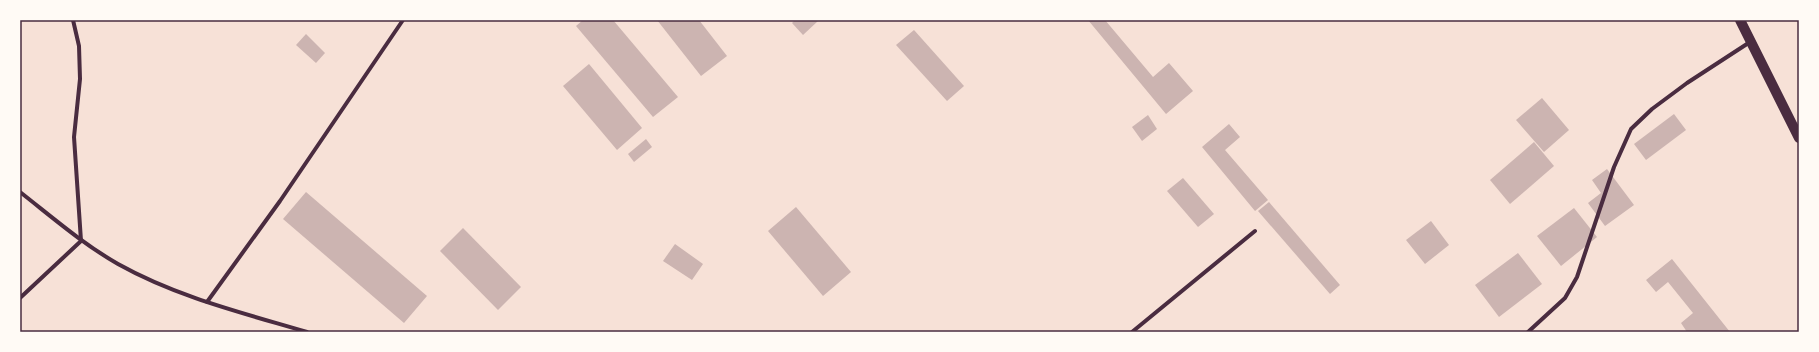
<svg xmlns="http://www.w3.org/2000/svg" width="1819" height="352" font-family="Manrope,sans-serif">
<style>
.building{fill:#ccb4b1}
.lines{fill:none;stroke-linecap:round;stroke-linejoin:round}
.minor{stroke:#4a2c40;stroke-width:4}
.primary{stroke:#4a2c40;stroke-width:10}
.neatline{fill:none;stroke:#4a2c40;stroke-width:1.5}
</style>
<rect width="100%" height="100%" fill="#f7e1d7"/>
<g class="building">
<polygon points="583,20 613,20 678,97 653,117 576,26"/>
<polygon points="657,20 699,20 727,56 701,76"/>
<polygon points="795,20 817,20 818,21 803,35 792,23"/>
<polygon points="1088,20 1105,20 1153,77 1169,63 1193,91 1166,114"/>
<polygon points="914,30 964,86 947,101 896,45"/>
<polygon points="306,34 325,53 316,63 296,45"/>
<polygon points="589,64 642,128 617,150 563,86"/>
<polygon points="1542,98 1569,130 1544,152 1516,120"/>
<polygon points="1674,114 1686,130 1646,160 1634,144"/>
<polygon points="1148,115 1157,129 1142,141 1132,127"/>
<polygon points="1229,124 1240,137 1225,150 1268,200 1255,211 1202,147"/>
<polygon points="646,139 652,147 634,162 628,154"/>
<polygon points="1534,142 1554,166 1510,204 1490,180"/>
<polygon points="1607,169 1634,205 1605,226 1588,203 1601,193 1592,180"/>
<polygon points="1183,178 1214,214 1198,227 1167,191"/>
<polygon points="306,192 427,296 404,323 283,219"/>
<polygon points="1269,202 1340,285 1330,294 1258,211"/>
<polygon points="796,207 851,272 823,296 768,231"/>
<polygon points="1574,208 1597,237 1561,266 1537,236"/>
<polygon points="1431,221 1449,245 1425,264 1406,240"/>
<polygon points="463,228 521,287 498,310 440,251"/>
<polygon points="675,244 703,264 692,280 663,261"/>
<polygon points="1518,253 1542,284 1499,317 1475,285"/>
<polygon points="1672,259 1730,332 1687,332 1681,323 1693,313 1668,282 1656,292 1646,280"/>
</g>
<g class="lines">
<g class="minor">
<polyline points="73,20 79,46 80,79 74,137 81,241"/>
<path d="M20 192C52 217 83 244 118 264 177 297 243 313 307 332"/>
<polyline points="20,298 81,241"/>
<polyline points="207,302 280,201 403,20"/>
<polyline points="1132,332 1255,231"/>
<polyline points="1528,332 1565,298 1577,277 1614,167 1631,129 1652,109 1687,83 1750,42"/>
</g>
<polyline class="primary" points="1740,20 1799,138"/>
</g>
<rect width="1819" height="352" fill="none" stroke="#fffaf5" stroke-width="42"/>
<rect x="21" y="21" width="1777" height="310" class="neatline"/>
</svg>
